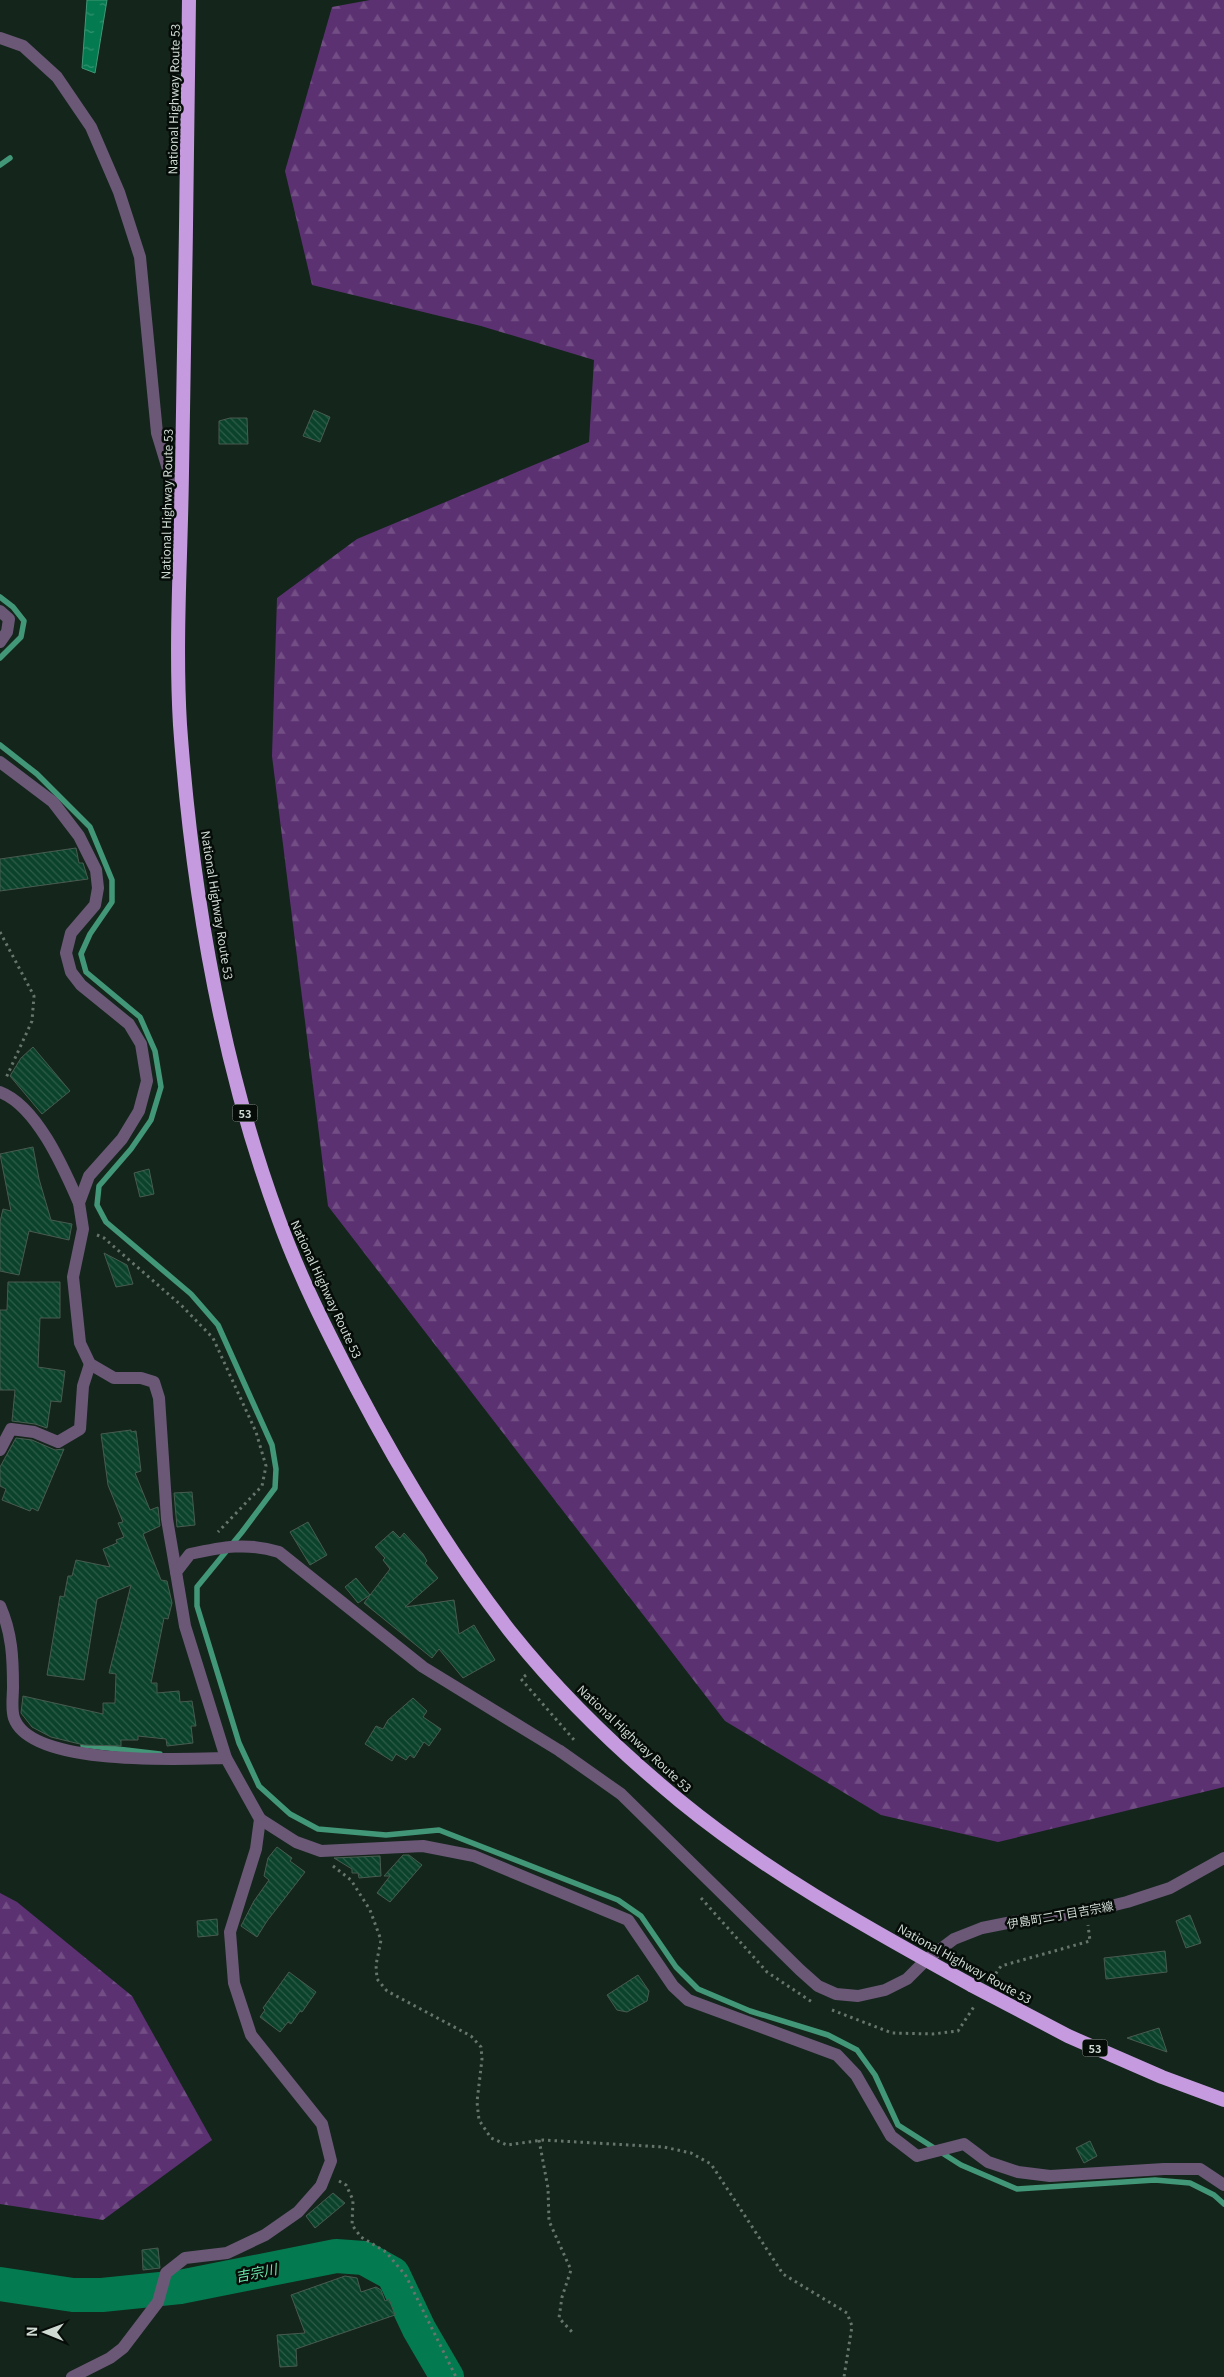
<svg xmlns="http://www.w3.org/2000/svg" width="1224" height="2377" font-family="Georgia,'Noto Sans JP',serif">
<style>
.forest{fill:url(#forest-firs)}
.water{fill:url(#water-ripples);stroke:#419777}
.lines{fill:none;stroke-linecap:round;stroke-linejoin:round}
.stream{stroke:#419777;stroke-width:5.5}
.river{stroke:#047a50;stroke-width:34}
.building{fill:url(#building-back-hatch);stroke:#485b51}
.path{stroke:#67756d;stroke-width:3;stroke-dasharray:2.5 4;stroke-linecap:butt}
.minor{stroke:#6b5876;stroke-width:12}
.tertiary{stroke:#6b5876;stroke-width:12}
.trunk{stroke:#c59ade;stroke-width:14}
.trunk-bridge{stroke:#c59ade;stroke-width:14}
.labels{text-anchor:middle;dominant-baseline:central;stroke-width:5;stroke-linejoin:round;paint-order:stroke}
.shield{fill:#060c08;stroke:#939c96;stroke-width:1}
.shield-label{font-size:11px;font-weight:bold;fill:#cfdad3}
.street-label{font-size:12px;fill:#cfdad3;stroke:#060c08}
.water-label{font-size:14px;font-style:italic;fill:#6bebae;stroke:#060c08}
</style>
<defs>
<pattern id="forest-firs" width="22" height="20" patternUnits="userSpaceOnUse" patternTransform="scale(1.25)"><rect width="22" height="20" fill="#5c3172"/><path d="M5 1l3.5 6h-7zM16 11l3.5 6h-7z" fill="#724e85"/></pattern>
<pattern id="water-ripples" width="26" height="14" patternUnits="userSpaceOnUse" patternTransform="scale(1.25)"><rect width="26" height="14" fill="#047a50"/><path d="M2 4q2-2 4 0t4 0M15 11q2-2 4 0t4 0" fill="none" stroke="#339270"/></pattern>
<pattern id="building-back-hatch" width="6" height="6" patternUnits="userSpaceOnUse" patternTransform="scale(1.25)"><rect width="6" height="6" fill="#0b422b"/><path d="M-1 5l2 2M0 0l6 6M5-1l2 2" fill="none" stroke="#2e5d49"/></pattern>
</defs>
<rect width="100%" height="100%" fill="#14251c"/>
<g class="forest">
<polygon points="370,0 1224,0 1224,1787 998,1842 881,1815 725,1721 328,1206 272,756 277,598 357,539 589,442 594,360 481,326 312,285 285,171 332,7"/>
<polygon points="0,1893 17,1902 132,1996 212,2140 103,2220 0,2204"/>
</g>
<polygon class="water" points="87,0 107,0 95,73 82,68"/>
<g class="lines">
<g class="stream">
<polyline points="0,165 10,158"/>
<polyline points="0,597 13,607 24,621 21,637 0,658"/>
<polyline points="0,745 37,774 90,827 112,880 112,902 90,934 81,954 86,972 140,1017 155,1051 161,1087 151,1120 131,1149 99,1186 97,1205 106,1222 191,1294 218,1325 272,1445 276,1469 275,1488 242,1532 197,1587 197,1606 239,1743 259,1786 290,1814 318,1829 386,1835 439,1830 618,1900 641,1916 676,1967 698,1989 750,2011 828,2035 857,2050 875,2075 898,2125 961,2165 1017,2189 1155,2180 1190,2183 1214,2195 1224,2204"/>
<polyline points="83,1745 160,1754"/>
</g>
<polyline class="river" points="0,2284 73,2295 102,2295 180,2287 336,2256 364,2258 393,2274 419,2329 447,2377"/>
</g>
<g class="building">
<polygon points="314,410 330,417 320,442 303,436"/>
<polygon points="230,418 247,418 248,444 219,444 219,421"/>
<polygon points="76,848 79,863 83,863 88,879 0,891 0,859"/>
<polygon points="33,1047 70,1091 42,1114 10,1076 21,1058"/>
<polygon points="33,1147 39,1179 51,1220 72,1224 69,1240 29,1231 19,1275 0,1271 0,1222 3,1209 11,1211 0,1154"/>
<polygon points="149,1169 154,1194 140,1197 134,1173"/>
<polygon points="104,1253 127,1265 133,1284 116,1287"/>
<polygon points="8,1282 60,1282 60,1318 40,1318 38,1367 65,1371 61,1402 51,1401 47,1428 35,1424 12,1421 15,1390 0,1390 0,1310 7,1310"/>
<polygon points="131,1430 131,1432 136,1431 141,1471 135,1473 150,1510 158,1507 160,1526 143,1534 161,1580 167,1581 172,1603 168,1619 164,1618 151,1683 157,1683 157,1693 179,1691 180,1702 192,1701 196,1726 191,1726 193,1743 167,1746 166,1739 138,1736 138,1740 121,1740 121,1746 84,1745 51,1737 32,1727 21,1713 23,1696 103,1714 103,1703 115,1703 116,1674 109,1673 131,1585 97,1599 84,1680 47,1675 60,1596 64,1597 68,1576 72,1576 76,1560 110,1567 103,1549 117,1543 116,1540 124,1537 118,1523 123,1522 108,1485 101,1434"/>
<polygon points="16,1438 32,1440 55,1450 64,1449 38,1511 32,1508 30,1511 2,1500 6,1489 0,1486 0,1467"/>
<polygon points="192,1492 195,1525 177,1527 174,1493"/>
<polygon points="308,1522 327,1555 310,1565 290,1532"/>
<polygon points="393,1531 400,1538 404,1533 423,1554 427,1561 425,1563 438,1578 405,1607 454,1600 459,1634 474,1625 495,1660 463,1678 439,1649 432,1658 364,1603 390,1569 383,1560 385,1558 375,1547"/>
<polygon points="356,1578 370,1595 358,1603 345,1587"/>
<polygon points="413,1698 427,1711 423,1717 441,1729 429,1746 424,1742 414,1758 410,1755 406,1760 396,1754 392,1761 365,1744 376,1726 383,1729 388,1720"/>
<polygon points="277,1847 292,1858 290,1861 305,1872 267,1921 257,1937 241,1926 254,1901 269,1880 264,1876 268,1858"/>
<polygon points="403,1855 409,1855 422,1865 390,1902 377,1893 390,1876 384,1876"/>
<polygon points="380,1856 381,1876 359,1878 358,1873 352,1873 352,1869 334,1858"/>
<polygon points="1190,1915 1201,1943 1186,1948 1176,1921"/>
<polygon points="217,1919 218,1935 198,1937 197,1921"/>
<polygon points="1165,1951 1167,1972 1106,1979 1104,1958"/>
<polygon points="289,1972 316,1992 302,2012 300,2011 291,2024 288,2022 280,2032 260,2017 265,2010 263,2008"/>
<polygon points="638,1975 649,1991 647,2001 627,2012 617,2010 607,1995"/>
<polygon points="1159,2028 1167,2052 1127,2038"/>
<polygon points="1090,2141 1097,2156 1084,2163 1076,2148"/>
<polygon points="333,2193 345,2203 315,2228 306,2216"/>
<polygon points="158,2248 160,2268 143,2270 142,2250"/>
<polygon points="345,2276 357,2278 361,2292 376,2287 381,2290 385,2301 389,2299 395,2315 296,2349 297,2366 280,2367 277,2335 305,2333 291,2295"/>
</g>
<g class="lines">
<g class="path">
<polyline points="0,932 34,996 32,1021 6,1078"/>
<polyline points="97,1235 104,1238 182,1306 213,1338 256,1432 266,1466 262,1486 218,1532"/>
<polyline points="526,1675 521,1679 575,1741"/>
<polyline points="333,1866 351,1880 370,1910 381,1940 376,1965 377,1979 387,1991 471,2036 481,2047 482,2059 477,2102 479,2120 491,2138 507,2145 543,2140 664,2147 691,2153 711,2164 783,2274 847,2313 852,2326 844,2377"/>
<polyline points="701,1898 767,1972 812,2002"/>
<polyline points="992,1979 1001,1966 1090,1941 1088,1925"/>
<polyline points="832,2010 892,2033 933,2034 958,2031 975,2005"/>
<polyline points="539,2140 548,2188 549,2221 571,2270 562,2297 559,2318 573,2333"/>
<polyline points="339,2181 346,2185 353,2200 352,2225 361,2237 386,2252 406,2276 456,2377"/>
</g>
<g class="minor">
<polyline points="0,38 23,46 57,77 91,127 119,192 140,257 157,433 179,505"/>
<polyline points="0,611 9,619 7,632 0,642"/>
<polyline points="0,762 53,802 79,836 96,870 98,888 95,905 71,933 66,953 71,972 81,985 129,1024 141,1044 147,1081 139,1111 122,1139 89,1176 79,1203 83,1229 73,1277 80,1343 90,1364 114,1378 141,1378 154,1382 159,1398 167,1519 176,1572"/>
<path d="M0 1092C37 1106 64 1169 79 1203"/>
<polyline points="0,1450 11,1429 34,1432 58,1442 80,1429 83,1386 90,1364"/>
<path d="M0 1606C12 1633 13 1658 13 1687 13 1697 11 1709 14 1718 31 1767 183 1759 226 1758"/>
<polyline points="260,1819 296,1842 321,1851 423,1846 474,1856 628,1920 673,1986 688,2000 837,2055 856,2075 891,2136 917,2156 964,2144 988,2162 1018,2172 1050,2176 1164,2169 1200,2169 1224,2185"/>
<path d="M72 2377 110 2358 123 2348 158 2302 166 2273 185 2258 227 2253 265 2235 298 2212 321 2186 331 2161 322 2124 251 2035 234 1983 230 1932 256 1849 260 1819 226 1758 185 1626 176 1572 190 1554C222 1547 247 1542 279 1552L423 1667 560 1751"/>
</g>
<polyline class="tertiary" points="560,1751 621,1794 800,1970 818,1986 836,1994 858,1996 885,1990 907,1979 926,1960 954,1939 982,1928 1012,1922 1086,1912 1127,1902 1170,1888 1224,1858"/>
<path class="trunk" d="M189 0C187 157 185 315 182 472 181 556 175 641 180 725 192 891 221 1063 279 1220 300 1278 328 1333 356 1387 400 1471 451 1555 509 1630 559 1693 618 1750 680 1801 769 1874 870 1929 971 1985"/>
<polyline class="trunk-bridge" points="971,1985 1068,2036 1162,2077 1224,2100"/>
</g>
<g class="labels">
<g class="shield">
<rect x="232.5" y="1104.5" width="25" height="17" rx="4"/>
<rect x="1082.5" y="2039.5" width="25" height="17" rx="4"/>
</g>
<g class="shield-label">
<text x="245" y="1113">53</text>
<text x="1095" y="2048">53</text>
</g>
<g class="street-label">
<text transform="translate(173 99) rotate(-89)">National Highway Route 53</text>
<text transform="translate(166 504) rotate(-89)">National Highway Route 53</text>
<text transform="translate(218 905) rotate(81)">National Highway Route 53</text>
<text transform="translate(327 1289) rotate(65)">National Highway Route 53</text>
<text transform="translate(635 1738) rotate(43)">National Highway Route 53</text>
<text transform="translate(1060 1914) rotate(-10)">伊島町二丁目吉宗線</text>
<text transform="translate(965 1963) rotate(29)">National Highway Route 53</text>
</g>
<g class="water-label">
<text transform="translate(256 2272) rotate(-11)">吉宗川</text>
</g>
</g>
<g transform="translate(45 2332) rotate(271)" stroke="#060c08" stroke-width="4" paint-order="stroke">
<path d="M0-4L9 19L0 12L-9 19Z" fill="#cfdad3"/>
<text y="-8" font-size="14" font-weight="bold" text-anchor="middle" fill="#cfdad3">N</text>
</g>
</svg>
